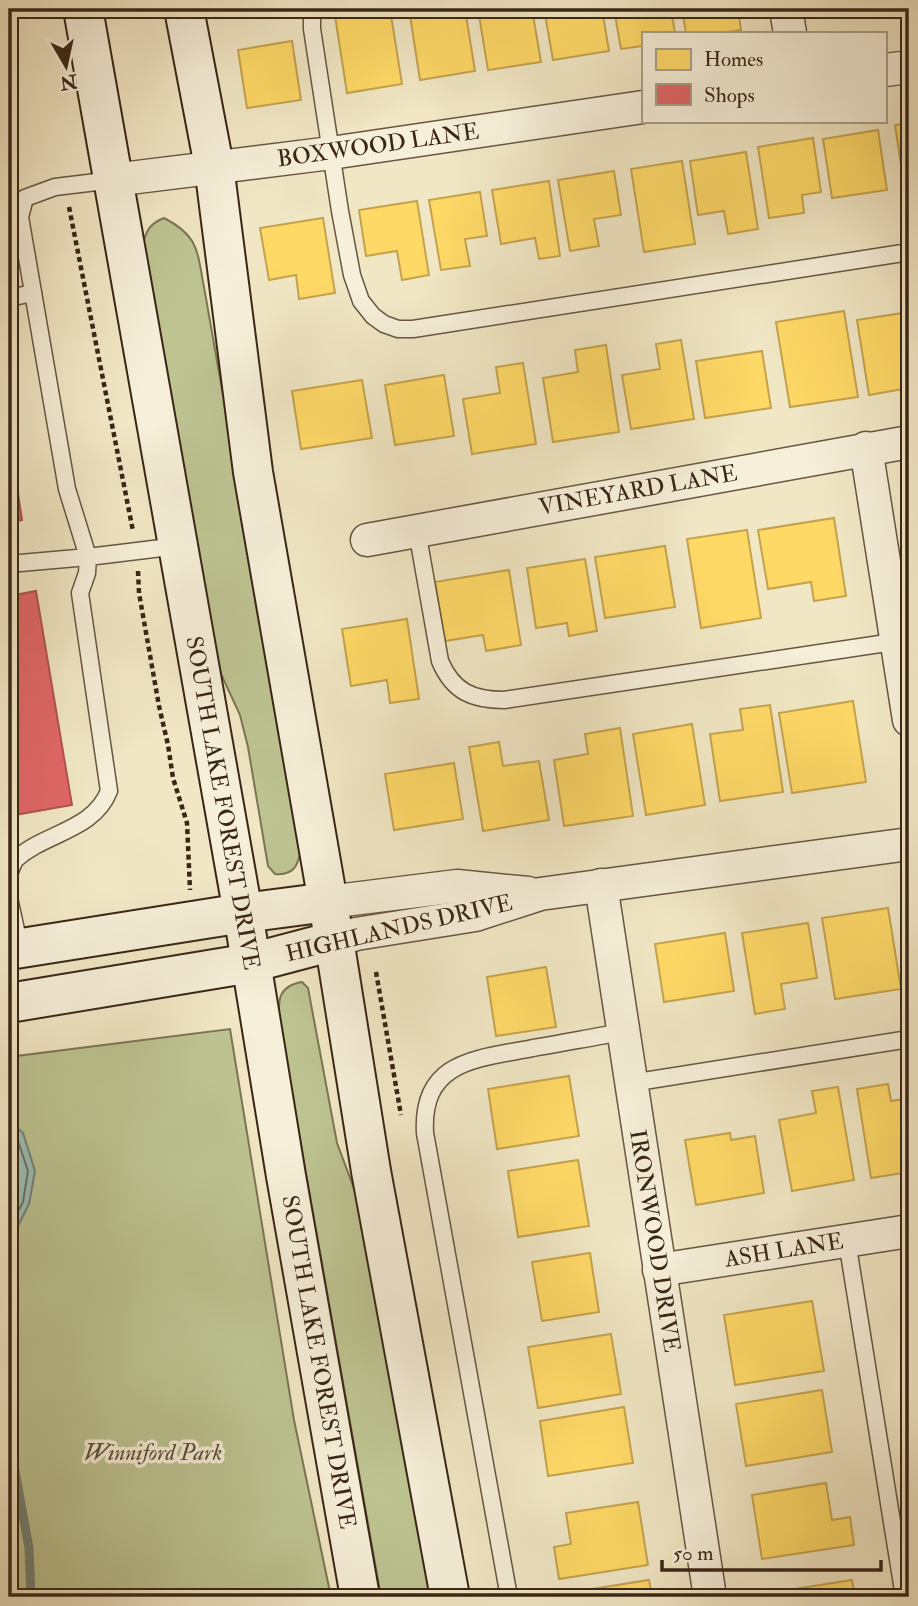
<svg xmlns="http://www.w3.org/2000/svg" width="918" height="1606" font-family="'IM FELL Double Pica',serif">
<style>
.green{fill:#bdc492;stroke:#7c7554;stroke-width:2}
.water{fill:#9bbfb6;stroke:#748276;stroke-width:2}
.homes{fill:#ffd966;stroke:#c4a34e;stroke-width:2}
.shops{fill:#e06666;stroke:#ae534e;stroke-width:2}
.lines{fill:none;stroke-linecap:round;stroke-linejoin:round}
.shore{stroke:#6a7266;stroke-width:2}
.stream{stroke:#748276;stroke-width:9}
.lane-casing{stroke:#685642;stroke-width:19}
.street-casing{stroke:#685642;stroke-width:35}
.secondary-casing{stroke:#3a2617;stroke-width:42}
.path{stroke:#3a2617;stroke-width:4.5;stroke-dasharray:5 3.5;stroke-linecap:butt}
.lane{stroke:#f6efd9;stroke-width:16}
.street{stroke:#f6efd9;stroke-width:32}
.secondary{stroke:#f6efd9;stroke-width:38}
.labels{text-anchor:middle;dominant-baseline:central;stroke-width:7;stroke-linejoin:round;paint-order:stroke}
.street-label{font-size:23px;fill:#3a2617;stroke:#f6efd9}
.park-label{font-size:23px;font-style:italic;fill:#5b4e36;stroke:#f6efd9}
</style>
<rect width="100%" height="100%" fill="#f1e7c4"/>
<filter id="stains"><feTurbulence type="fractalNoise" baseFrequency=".00286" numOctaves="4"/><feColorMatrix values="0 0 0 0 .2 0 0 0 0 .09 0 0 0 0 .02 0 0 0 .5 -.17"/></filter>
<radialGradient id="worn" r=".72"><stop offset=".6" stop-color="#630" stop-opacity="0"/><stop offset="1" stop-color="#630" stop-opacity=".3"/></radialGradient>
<g class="green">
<path d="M164 218C199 236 197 251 204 287L302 844C299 861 297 876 275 874L268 866 248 747 240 715 221 674 204 593 143 244C146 230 151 223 164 218Z"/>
<path d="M302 982 308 988 337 1143 368 1226 436 1597H381L279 1021C278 1000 278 986 302 982Z"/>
<polygon points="230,1029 294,1420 331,1597 9,1597 9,1057"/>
</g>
<polygon class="water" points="9,1121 23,1133 35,1171 29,1204 9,1244"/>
<g class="homes">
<polygon points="382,9 390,9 402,84 347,93 335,16"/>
<polygon points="409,9 465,9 475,71 420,80"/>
<polygon points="478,9 532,9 541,62 488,70"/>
<polygon points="544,9 602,9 609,51 553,60"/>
<polygon points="614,9 671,9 675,33 643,33 643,46 621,49"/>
<polygon points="682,9 738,9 741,30 721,33 686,33"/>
<polygon points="841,9 882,9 842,15"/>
<polygon points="292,41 301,100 247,108 238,50"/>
<polygon points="909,123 909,202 907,203 895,125"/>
<polygon points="878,130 887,190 832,198 823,139"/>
<polygon points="813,138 821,192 802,195 804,213 769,218 758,147"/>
<polygon points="746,152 758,229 728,234 724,211 698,215 690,161"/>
<polygon points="682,161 695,244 644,252 631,169"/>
<polygon points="614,171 621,215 594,219 599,246 570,251 558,180"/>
<polygon points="549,181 560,256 539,259 535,238 501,244 492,190"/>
<polygon points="480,192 487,236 465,239 470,266 441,270 429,200"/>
<polygon points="417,201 429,275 402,280 397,251 366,256 359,210"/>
<polygon points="323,218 335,293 299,299 296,275 269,280 260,228"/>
<polygon points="844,311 858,397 790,407 776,322"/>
<polygon points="909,312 909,388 869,395 857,320"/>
<polygon points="681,340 694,419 631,429 622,375 660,369 656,344"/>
<polygon points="606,345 619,432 553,442 543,378 578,372 575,350"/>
<polygon points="762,351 771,408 705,418 696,361"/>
<polygon points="523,363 536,444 472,454 463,399 500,393 496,367"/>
<polygon points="444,375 454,436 395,445 385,385"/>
<polygon points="362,380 372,438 301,449 292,391"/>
<polygon points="834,518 846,596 814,601 811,582 768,589 758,530"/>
<polygon points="747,530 761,618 701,628 687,539"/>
<polygon points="665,546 675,607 605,618 595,557"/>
<polygon points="585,559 597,631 569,636 567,623 536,628 527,568"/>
<polygon points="509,570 521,645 486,651 483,635 445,641 435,582"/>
<polygon points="407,619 419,699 390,703 387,680 351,686 342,629"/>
<polygon points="853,701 866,782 792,793 779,713"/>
<polygon points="770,705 783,792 720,801 710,734 743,730 740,709"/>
<polygon points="692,724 705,805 646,815 633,734"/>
<polygon points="620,728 633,816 564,826 554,760 588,754 585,734"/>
<polygon points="499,742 503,766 539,761 549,820 483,831 469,747"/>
<polygon points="454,763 463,819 394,830 385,774"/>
<polygon points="888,908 901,989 835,999 822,918"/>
<polygon points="808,923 817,978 781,984 785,1009 755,1014 742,933"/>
<polygon points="725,933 734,991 664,1002 655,944"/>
<polygon points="546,967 556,1027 496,1036 487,977"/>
<polygon points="569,1076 579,1136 497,1149 488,1089"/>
<polygon points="888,1084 891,1101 909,1098 909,1172 871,1178 857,1089"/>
<polygon points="838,1087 854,1180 792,1191 779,1120 816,1113 812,1091"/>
<polygon points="730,1133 731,1140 755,1136 764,1193 696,1205 685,1140"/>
<polygon points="578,1160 589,1226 518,1237 508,1171"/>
<polygon points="590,1253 599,1312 542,1321 532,1262"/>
<polygon points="812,1301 824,1371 735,1385 724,1315"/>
<polygon points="611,1334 621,1394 538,1408 528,1347"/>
<polygon points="822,1390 832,1452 746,1466 736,1404"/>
<polygon points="624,1407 633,1463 548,1476 540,1421"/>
<polygon points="826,1483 832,1520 850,1517 854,1545 762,1559 752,1495"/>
<polygon points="638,1502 648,1565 559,1579 554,1547 571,1544 566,1513"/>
<polygon points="649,1580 652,1597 561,1597 560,1594"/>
<polygon points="852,1580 855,1597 770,1597 769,1593"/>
</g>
<g class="shops">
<polygon points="9,434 22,520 9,523"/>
<polygon points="36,591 72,805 9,816 9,596"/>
</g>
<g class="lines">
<g class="shore">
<polyline points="9,1130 17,1138 28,1171 23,1202 9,1228"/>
<path d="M9 1142C19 1169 23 1182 9 1209"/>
</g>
<polyline class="stream" points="9,1438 29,1548 31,1597"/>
<defs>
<g id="lane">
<polyline points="312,9 312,29 340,211 352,275 361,301 373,316 384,324 398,329 413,329 909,252"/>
<polyline points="9,298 33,293"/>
<path d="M417 531 440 661C453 692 473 700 504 700L900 641"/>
<polyline points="9,564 88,557 67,489 20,217 25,198 55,187 113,180"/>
<path d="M9 874C11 869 13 863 16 859 46 832 93 831 109 791L80 593 87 573 88 557 178 546"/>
<polyline points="9,898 20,948"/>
<polyline points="631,1083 909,1039"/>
<polyline points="847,1241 904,1597"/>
<path d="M509 1597 425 1133C421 1060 477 1059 533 1048 563 1043 593 1037 623 1032"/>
</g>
<g id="street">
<polyline points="786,9 790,33"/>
<polyline points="885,70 909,67"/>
<polyline points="113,180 331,153 643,107"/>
<polyline points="866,448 909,720"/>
<polyline points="367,540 909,442"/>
<polyline points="601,885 710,1597"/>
<polyline points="328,902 457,886 528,893"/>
<polyline points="334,941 356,934 475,915 540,894 909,844"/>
<polyline points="659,1270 909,1231"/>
</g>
<g id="secondary">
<polyline points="83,9 243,913 286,1176 360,1597"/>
<polyline points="184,9 214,166 253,472 328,902 371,1171 450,1597"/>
<polyline points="9,950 243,913 328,902"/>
<polyline points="9,1003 251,963 334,941"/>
</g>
</defs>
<use href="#lane" class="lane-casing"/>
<use href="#street" class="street-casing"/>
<use href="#secondary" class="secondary-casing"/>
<g class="path">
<polyline points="69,207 133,531"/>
<polyline points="138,571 139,593 159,706 168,745 173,778 187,823 190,890"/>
<polyline points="376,972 401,1115"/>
</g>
<use href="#lane" class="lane"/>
<use href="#street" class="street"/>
<use href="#secondary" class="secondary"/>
</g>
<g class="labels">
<g class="street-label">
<text transform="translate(378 145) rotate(-8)">BOXWOOD LANE</text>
<text transform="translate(638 490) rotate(-10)">VINEYARD LANE</text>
<text transform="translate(223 803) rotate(80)">SOUTH LAKE FOREST DRIVE</text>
<text transform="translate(399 928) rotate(-13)">HIGHLANDS DRIVE</text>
<text transform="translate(655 1241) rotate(81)">IRONWOOD DRIVE</text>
<text transform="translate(784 1250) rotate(-9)">ASH LANE</text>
<text transform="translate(319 1362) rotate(80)">SOUTH LAKE FOREST DRIVE</text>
</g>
<g class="park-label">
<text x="153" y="1452">Winniford Park</text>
</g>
</g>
<rect width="918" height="1606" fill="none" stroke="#f1e7c4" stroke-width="35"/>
<rect x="10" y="10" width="897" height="1585" fill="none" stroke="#3a2617" stroke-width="3.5"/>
<rect x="18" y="18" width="883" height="1571" fill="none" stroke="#3a2617" stroke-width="2"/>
<rect x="642" y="32" width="245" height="91" fill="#f6efd9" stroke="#ab9f8b" stroke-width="2"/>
<rect x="656" y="49" width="35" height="21" fill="#ffd966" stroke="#ab9f8b" stroke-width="2"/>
<text x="704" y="66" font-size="21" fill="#3a2617">Homes</text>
<rect x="656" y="84" width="35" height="21" fill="#e06666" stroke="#ab9f8b" stroke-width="2"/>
<text x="704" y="102" font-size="21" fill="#3a2617">Shops</text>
<g transform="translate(66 66) rotate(171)" stroke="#f6efd9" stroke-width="5" paint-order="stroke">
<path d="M0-5L12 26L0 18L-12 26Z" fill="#3a2617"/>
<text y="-10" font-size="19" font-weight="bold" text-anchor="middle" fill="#3a2617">N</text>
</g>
<path d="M662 1560v10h219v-10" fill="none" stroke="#3a2617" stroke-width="3.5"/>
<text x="673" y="1560" font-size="21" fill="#3a2617" stroke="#f6efd9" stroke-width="5" paint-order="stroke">50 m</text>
<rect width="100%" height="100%" filter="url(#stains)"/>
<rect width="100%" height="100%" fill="url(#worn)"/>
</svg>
